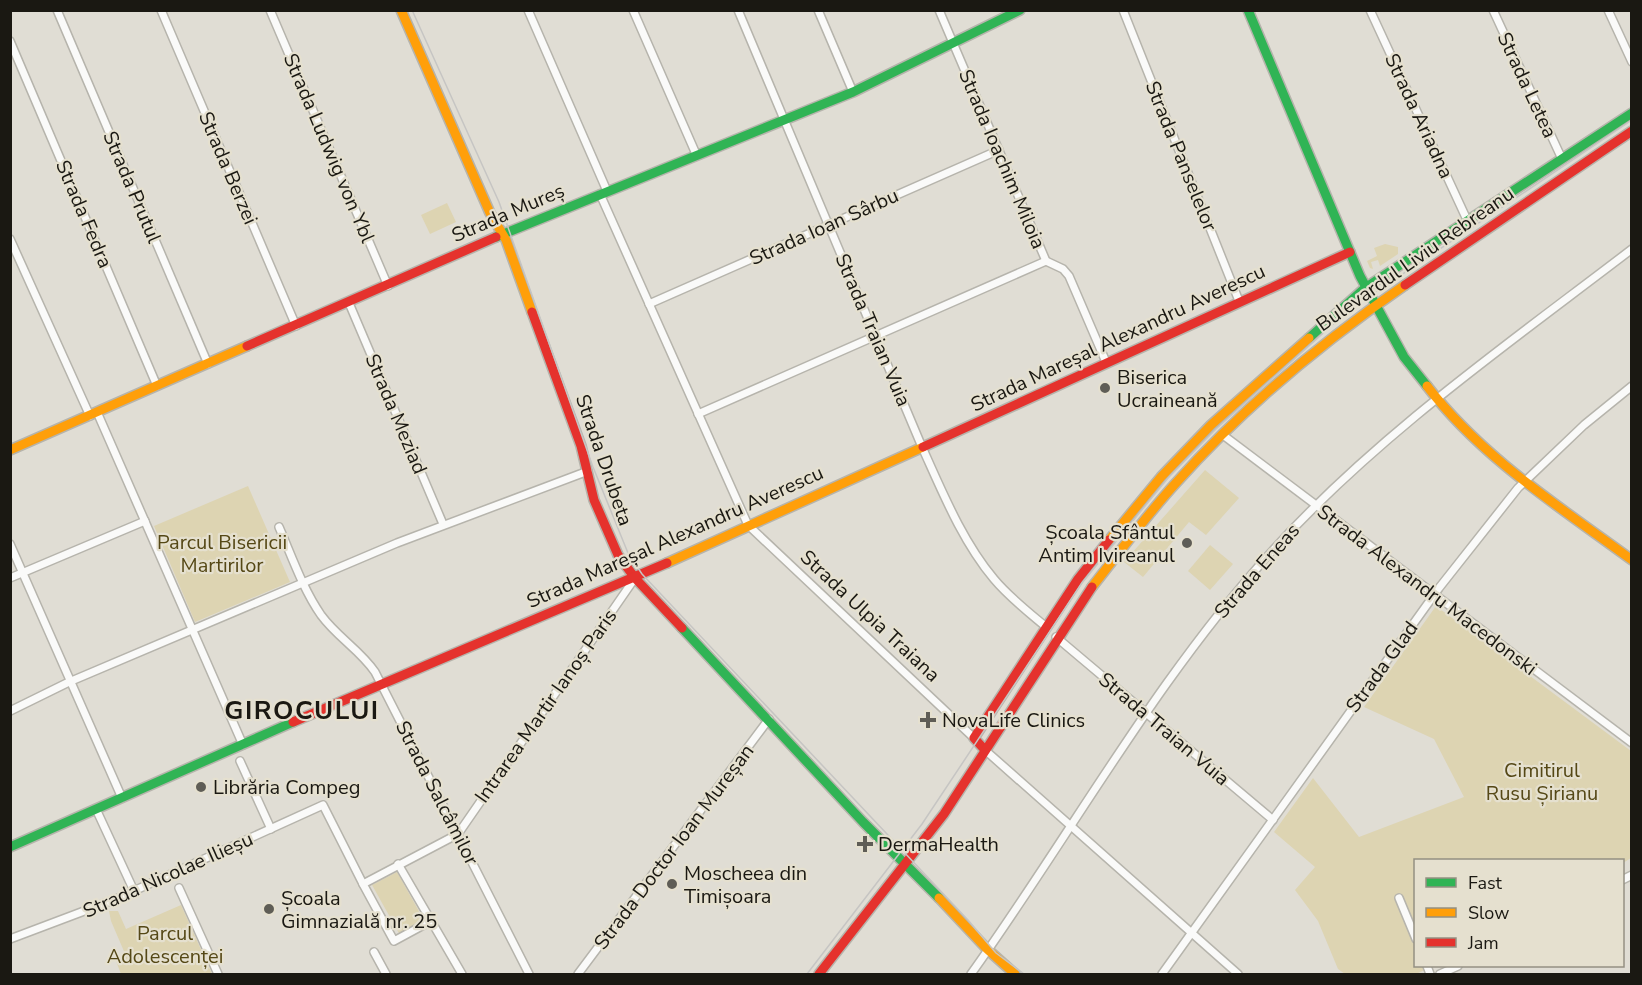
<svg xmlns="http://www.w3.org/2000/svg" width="1642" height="985" font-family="'Nunito Sans',sans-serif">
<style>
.green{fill:#ddd4b2}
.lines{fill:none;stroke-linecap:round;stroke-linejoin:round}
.street-casing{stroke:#b6b4ac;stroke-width:10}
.fast-casing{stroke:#b6b4ac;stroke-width:12}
.slow-casing{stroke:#b6b4ac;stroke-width:12}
.jam-casing{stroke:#b6b4ac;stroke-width:12}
.street{stroke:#fafaf9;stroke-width:7}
.fast{stroke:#30b455;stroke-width:9}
.slow{stroke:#ff9f0a;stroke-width:9}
.jam{stroke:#e5322d;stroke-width:9}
.tram{stroke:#c6c5c3;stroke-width:1.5}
.poi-dot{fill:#5f5d56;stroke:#e5e0cf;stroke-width:2}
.labels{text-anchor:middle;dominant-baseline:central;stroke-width:4.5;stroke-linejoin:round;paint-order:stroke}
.street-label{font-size:20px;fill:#1a1812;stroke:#e5e0cf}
.poi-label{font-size:20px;fill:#1a1812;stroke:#e5e0cf;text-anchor:start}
.park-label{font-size:20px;fill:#554816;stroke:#e5e0cf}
.district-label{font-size:26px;font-weight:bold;letter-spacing:1.5px;fill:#1a1812;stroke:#e5e0cf}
</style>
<rect width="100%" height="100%" fill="#e0ddd4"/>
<g class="green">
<polygon points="447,203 456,222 430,234 421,215"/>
<polygon points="1385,244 1398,247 1398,254 1380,266 1378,260 1371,262 1373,269 1370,268 1367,261 1377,256 1374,248"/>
<polygon points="1205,470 1239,498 1206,535 1189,522 1143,577 1124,562"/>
<polygon points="248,486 290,582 195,622 154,526"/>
<polygon points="1210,545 1233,564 1210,590 1188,571"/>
<polygon points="1436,606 1631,751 1631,858 1623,863 1622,860 1416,860 1416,966 1433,966 1416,974 1345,974 1338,969 1318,921 1295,890 1315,867 1274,832 1313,778 1359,837 1464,797 1434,739 1364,707"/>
<polygon points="397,872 425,922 400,935 372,885"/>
<polygon points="181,905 212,974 121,974 116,961 126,956 111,921 109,911 118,911 126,929"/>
</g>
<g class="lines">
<defs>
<g id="street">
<polyline points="57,10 208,364"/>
<polyline points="161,10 296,326"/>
<polyline points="270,10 388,286"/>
<polyline points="528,10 607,191"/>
<polyline points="633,10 696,154"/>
<path d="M738 10 922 447C942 491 962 541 994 579 1009 597 1027 611 1045 626"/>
<polyline points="818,10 853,92"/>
<polyline points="939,10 1046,261 1063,269 1069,276 1106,362"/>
<polyline points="1123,10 1239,301"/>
<polyline points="1370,10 1468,222"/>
<polyline points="1493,10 1562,159"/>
<polyline points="1608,10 1632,62"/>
<polyline points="10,41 157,386"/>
<polyline points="600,194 748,525 974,738"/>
<polyline points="10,239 90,416"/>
<polyline points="349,303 443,524"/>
<polyline points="649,304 999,150"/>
<polyline points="97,412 243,745"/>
<polyline points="698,414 1046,261"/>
<polyline points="1223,435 1632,743"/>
<path d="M279 527C292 557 303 589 321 615 337 637 360 650 375 672L529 974"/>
<polyline points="10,544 122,798"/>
<polyline points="10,578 145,521"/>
<polyline points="1056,637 1273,820"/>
<polyline points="10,711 69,682 397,543 588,471"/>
<polyline points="985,750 1238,974"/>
<polyline points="240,761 271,829"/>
<polyline points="96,809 134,891"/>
<polyline points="398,864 462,974"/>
<polyline points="1622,880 1632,875"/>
<polyline points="179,888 218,974"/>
<polyline points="1399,898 1416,939"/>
<polyline points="429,922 394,941 363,884 458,834 635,578"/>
<polyline points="10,939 116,899 323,805 363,884"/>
<polyline points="374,952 386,974"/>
<polyline points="1427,966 1430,974"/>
<polyline points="578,974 769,719"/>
<path d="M971 974C1072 833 1156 678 1274 549 1379 434 1508 344 1632 249"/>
<polyline points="1162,974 1439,588 1518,488 1584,425 1632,386"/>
<polyline points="1440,974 1458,966"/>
</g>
<g id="fast">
<polyline points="1248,10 1360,276 1404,357 1427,386"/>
<polyline points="496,237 853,92 1020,10"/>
<polyline points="1309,338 1365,288 1632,113"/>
<polyline points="682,628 863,822 939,898"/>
<polyline points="10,847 293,722"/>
</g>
<g id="slow">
<polyline points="401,10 490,213 506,240 532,312"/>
<path d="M1427 386C1482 458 1560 507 1632 560"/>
<polyline points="10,450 247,346"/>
<polyline points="1109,540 1161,477 1211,425 1309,338"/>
<polyline points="667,563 923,447"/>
<path d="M1092 587C1119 553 1145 517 1175 484 1242 409 1322 342 1405 285"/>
<polyline points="939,898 987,949 1015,974"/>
</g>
<g id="jam">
<polyline points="1405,285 1632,131"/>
<polyline points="532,312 581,446 594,500 618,555 635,578 682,628"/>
<polyline points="247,346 496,237"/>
<polyline points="923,447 1350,252"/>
<polyline points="293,722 667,563"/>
<polyline points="985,750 974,738 1078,579 1109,540"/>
<polyline points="819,974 944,814 1092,587"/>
</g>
</defs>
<use href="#street" class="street-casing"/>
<use href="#fast" class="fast-casing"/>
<use href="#slow" class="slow-casing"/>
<use href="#jam" class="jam-casing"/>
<use href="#street" class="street"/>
<use href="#fast" class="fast"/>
<use href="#slow" class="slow"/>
<use href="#jam" class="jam"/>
<g class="tram">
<polyline points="412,10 499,202 593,467 628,553 642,574 968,920 996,953 1024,974"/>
<polyline points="807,974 922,824 1082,583 1168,478 1216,429 1349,310 1632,120"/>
</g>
</g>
<g class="poi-dot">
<circle cx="1105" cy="388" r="6"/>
<circle cx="1187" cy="543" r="6"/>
<path d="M925 711h6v6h6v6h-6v6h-6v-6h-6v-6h6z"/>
<circle cx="201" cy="787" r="6"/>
<path d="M862 835h6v6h6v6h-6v6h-6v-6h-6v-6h6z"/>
<circle cx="672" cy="884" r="6"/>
<circle cx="269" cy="909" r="6"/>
</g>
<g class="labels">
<g class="street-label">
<text transform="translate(1527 85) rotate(65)">Strada Letea</text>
<text transform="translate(1419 116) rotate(65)">Strada Ariadna</text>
<text transform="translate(329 148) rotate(67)">Strada Ludwig von Ybl</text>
<text transform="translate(1181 156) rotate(68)">Strada Panselelor</text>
<text transform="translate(1002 159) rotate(67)">Strada Ioachim Miloia</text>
<text transform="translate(228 168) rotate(67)">Strada Berzei</text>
<text transform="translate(132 187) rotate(67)">Strada Prutul</text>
<text transform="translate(508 213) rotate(-23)">Strada Mureș</text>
<text transform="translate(84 214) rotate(67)">Strada Fedra</text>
<text transform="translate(824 227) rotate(-24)">Strada Ioan Sârbu</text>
<text transform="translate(1415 259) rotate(-35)">Bulevardul Liviu Rebreanu</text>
<text transform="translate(873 330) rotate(67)">Strada Traian Vuia</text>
<text transform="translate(1118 338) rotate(-25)">Strada Mareșal Alexandru Averescu</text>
<text transform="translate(396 414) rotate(67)">Strada Meziad</text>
<text transform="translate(604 460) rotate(71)">Strada Drubeta</text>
<text transform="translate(675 537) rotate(-24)">Strada Mareșal Alexandru Averescu</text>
<text transform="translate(1257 571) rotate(-49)">Strada Eneas</text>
<text transform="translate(1427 590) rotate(37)">Strada Alexandru Macedonski</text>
<text transform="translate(870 616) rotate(43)">Strada Ulpia Traiana</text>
<text transform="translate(1382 667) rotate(-54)">Strada Glad</text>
<text transform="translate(546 706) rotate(-55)">Intrarea Martir Ianoș Paris</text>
<text transform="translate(1164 729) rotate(40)">Strada Traian Vuia</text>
<text transform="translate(437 793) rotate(63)">Strada Salcâmilor</text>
<text transform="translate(674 847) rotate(-53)">Strada Doctor Ioan Mureșan</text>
<text transform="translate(168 875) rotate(-24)">Strada Nicolae Ilieșu</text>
</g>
<g class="poi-label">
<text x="1117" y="377">Biserica<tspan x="1117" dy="23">Ucraineană</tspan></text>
<text x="1175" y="532" text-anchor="end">Școala Sfântul<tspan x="1175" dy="23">Antim Ivireanul</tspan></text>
<text x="942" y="720">NovaLife Clinics</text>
<text x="213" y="787">Librăria Compeg</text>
<text x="878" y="844">DermaHealth</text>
<text x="684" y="873">Moscheea din<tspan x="684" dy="23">Timișoara</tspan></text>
<text x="281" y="898">Școala<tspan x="281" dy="23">Gimnazială nr. 25</tspan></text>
</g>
<g class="park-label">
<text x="222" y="542">Parcul Bisericii<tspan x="222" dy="23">Martirilor</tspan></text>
<text x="1542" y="770">Cimitirul<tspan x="1542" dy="23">Rusu Șirianu</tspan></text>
<text x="165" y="933">Parcul<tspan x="165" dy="23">Adolescenței</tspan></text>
</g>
<g class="district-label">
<text x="302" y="710">GIROCULUI</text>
</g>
</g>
<rect width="1642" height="985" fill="none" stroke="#1a1812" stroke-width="24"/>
<rect x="1414" y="859" width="210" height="108" fill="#e5e0cf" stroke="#949083" stroke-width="1.5"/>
<rect x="1426" y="878" width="30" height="9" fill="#30b455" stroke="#949083" stroke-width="1.5"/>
<text x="1468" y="889" font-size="18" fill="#1a1812">Fast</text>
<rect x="1426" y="908" width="30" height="9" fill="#ff9f0a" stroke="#949083" stroke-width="1.5"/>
<text x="1468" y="919" font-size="18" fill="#1a1812">Slow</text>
<rect x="1426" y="938" width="30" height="9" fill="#e5322d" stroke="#949083" stroke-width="1.5"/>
<text x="1468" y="949" font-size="18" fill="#1a1812">Jam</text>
</svg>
